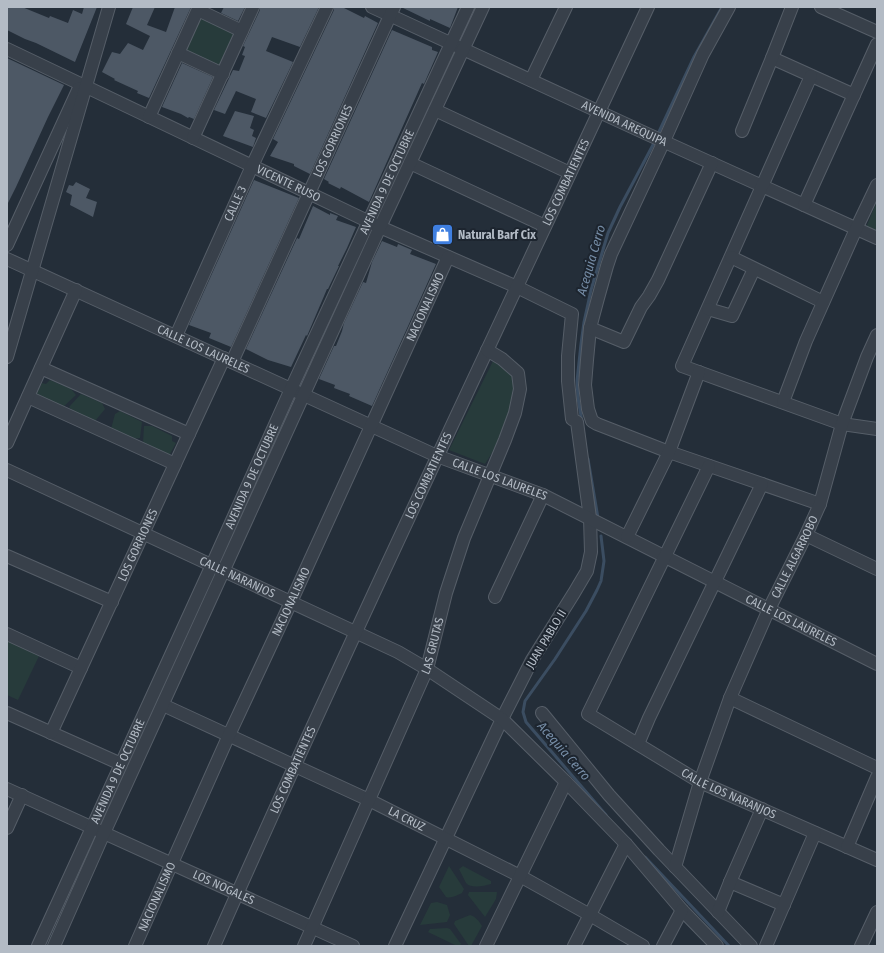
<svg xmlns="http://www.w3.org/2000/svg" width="884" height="953" font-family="'Fira Sans Condensed',sans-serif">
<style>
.green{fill:#273b3b}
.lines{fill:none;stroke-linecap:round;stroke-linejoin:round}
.stream{stroke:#3b4d61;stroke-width:3}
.building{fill:#4d5865}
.minor-casing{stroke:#565e68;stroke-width:14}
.minor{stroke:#38404a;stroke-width:12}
.labels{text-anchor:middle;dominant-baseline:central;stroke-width:4;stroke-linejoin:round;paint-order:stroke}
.street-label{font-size:12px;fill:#b3bbc5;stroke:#1d252f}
.poi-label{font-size:12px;font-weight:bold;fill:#b3bbc5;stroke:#1d252f;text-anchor:start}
.water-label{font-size:13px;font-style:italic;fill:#768da6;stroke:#1d252f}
</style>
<rect width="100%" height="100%" fill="#242e39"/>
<g class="green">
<polygon points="200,18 234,34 219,68 184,51"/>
<polygon points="877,201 877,236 865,230"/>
<polygon points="493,361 515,377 510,410 495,448 485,464 449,450"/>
<polygon points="50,380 71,389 76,395 63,407 38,396 37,393 42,383 46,384"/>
<polygon points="81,394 102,403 105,409 95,421 74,412 69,407"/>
<polygon points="120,411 142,422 140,438 132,439 111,429 115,414"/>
<polygon points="144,426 152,426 172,436 172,441 176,443 170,454 168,455 143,443"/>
<polygon points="7,641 39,656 18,700 7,695"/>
<path d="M449 866 464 889 462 893C457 895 451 899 446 897L439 887Z"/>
<path d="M463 866 491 881V884C484 886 471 889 466 883 464 879 462 875 460 871L459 869Z"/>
<polygon points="469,892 497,892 496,899 485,917 468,895"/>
<polygon points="437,902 447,905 450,915 447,922 420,925 431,903"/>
<path d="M470 915C476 917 479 921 482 926L471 946H469L454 924 455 921Z"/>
<polygon points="447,928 450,929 461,944 460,945 457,946 428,932 430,929"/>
</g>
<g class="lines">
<g class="stream">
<polyline points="657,136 694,57 722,7"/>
<polyline points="582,422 578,398 577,381 581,344 584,322 591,290 608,233 620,207 636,177 655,141"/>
<polyline points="588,459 598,518"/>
<polyline points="601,536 604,561 601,581 597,590 586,611 555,659 525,701 523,712 526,722 606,815"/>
<polyline points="645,857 729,946"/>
</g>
</g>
<g class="building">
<polygon points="7,7 22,7 49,18 50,16 68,23 73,10 82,14 84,7 97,7 75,62 36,43 25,39 7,30"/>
<polygon points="133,7 155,7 147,25 166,32 175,7 191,7 149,98 137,93 138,91 114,80 115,79 102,72 112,52 120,54 128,43 143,50 150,36 126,24"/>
<polygon points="224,7 245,7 238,21 221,13"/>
<polygon points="260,7 319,7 300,47 272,37 266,51 293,62 266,118 251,112 256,99 236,91 225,114 214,110 233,70 239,71 245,56 242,55 245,47 243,46 260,10"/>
<polygon points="334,7 342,7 364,18 365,16 378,23 310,174 294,166 294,164 270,156 278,142 273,139 334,10"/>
<polygon points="401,7 458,7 450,28 430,19 430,21"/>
<polygon points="392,30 432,47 432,50 438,52 424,84 422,83 369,202 341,187 340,189 328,183 329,182 324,179"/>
<polygon points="7,58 64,85 48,117 16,187 7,205"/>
<polygon points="182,63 213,77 194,119 189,117 188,118 181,114 162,107"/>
<polygon points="235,111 254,116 250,128 254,130 252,136 256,138 253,147 223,136"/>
<polygon points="254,180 299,198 231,347 209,338 211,333 189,325"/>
<polygon points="76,182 90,189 86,198 97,202 93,217 70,205 72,195 66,192 69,185 73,186"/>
<polygon points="313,206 330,215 330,213 338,216 336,220 356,227 347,248 338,266 339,266 328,289 327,289 307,336 306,335 291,367 268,360 246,349 297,238 299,239"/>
<polygon points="382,241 397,247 398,244 412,250 410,254 436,264 372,406 349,396 350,394 334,388 335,385 319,379 334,346 336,346 342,331 344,323 363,282 366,283 372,262"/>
</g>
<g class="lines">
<defs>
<g id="minor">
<path id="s1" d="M372 7 645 133 877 238"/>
<polyline points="729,7 703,54 664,141 611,254 607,266 598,298 590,328 587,360 585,385 588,409 592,421 597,424 669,452 820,504"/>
<polyline points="821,7 877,32"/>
<polyline points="198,10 242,31"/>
<path id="s2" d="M7 49 380 227 517 287 572 314 568 356V381L572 419 577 422 590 518 591 552 587 571 574 593 532 660 502 719 395 946"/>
<polyline points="178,53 223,74"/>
<polyline points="772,58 854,95"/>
<polyline points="811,76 682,366 842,424 877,429"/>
<polyline points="531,80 566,7"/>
<polyline points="435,110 570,173"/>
<polyline points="149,117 199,7"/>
<polyline points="742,131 772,58 792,7"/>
<polyline points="193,138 253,7"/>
<polyline points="410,163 545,226"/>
<polyline points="804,205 877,44"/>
<polyline points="7,245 79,88"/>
<polyline points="731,257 823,302"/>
<path id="s3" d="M7 259 437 456 543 495 877 664"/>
<polyline points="708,309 732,316 754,269"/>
<polyline points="590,328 624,342 641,307 649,296 658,280 712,163"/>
<path id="s4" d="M176 336 252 166 327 7"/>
<polyline points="7,357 109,7"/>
<path id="s5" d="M232 362 394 7"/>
<polyline points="41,368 189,434"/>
<polyline points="28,397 175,464"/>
<polyline points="783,402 806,341 856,229 877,185"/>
<polyline points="7,443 76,290"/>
<path id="s6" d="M709 466 588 714 700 782 877 860"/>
<path id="s7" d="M7 470 398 652 427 669 502 719 566 782 626 844 682 910 717 946"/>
<polyline points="806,535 877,569"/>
<polyline points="627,537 669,452 699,372"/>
<polyline points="7,556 112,602"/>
<polyline points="495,597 543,495"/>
<polyline points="7,634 81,668"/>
<polyline points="730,698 877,768"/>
<path id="s8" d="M163 705 295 766 369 800 520 876 590 915 643 946"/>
<polyline points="7,713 121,764"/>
<polyline points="542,713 609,795 659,850 751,946"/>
<path id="s9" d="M51 733 224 358"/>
<polyline points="638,744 649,718 762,484"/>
<path id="s10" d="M7 789 353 946"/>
<polyline points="7,828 22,795"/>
<polyline points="847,847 877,777"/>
<path id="s11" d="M675 867 700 782 730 698 769 609 806 535 820 504 842 424 867 357 877 335"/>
<polyline points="730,882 784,905"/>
<polyline points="718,912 730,882 762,809"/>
<path id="s12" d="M38 946 212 565 291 389 468 7"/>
<polyline points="54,946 104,833 380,227 483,7"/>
<path id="s13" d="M135 946 229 735 291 602 448 257"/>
<path id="s14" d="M214 946C353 631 502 320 648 7"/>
<path id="s15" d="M304 946 427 669 446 593 464 538 505 440 515 413 520 389 518 373 502 359 487 350"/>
<polyline points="486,946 566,782"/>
<polyline points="574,946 626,844"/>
<polyline points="663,946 682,910"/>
<polyline points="766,946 815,833"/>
<polyline points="861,946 877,912"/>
</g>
</defs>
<use href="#minor" class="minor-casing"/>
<use href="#minor" class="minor"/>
</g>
<defs>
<symbol id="shop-square" viewBox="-11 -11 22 22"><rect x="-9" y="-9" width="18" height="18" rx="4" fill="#3f7fe0" stroke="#1d252f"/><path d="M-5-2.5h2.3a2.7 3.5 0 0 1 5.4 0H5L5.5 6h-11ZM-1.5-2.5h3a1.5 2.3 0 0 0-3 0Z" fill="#fff"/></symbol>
</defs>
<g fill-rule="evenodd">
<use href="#shop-square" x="430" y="222" width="25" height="25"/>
</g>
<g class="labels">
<g class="street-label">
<text stroke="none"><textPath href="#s1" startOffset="278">AVENIDA AREQUIPA</textPath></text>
<text stroke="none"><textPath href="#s5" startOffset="243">LOS GORRIONES</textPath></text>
<text stroke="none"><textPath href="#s12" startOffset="840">AVENIDA 9 DE OCTUBRE</textPath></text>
<text stroke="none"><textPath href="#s14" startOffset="841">LOS COMBATIENTES</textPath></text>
<text stroke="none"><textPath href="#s2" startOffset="312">VICENTE RUSO</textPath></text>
<text stroke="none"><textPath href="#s4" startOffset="145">CALLE 3</textPath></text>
<text stroke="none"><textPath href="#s13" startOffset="702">NACIONALISMO</textPath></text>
<text stroke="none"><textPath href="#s3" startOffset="216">CALLE LOS LAURELES</textPath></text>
<text stroke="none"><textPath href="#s14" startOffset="517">LOS COMBATIENTES</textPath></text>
<text stroke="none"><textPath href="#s12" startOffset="516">AVENIDA 9 DE OCTUBRE</textPath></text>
<text stroke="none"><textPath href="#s3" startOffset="540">CALLE LOS LAURELES</textPath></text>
<text stroke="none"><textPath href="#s9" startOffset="207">LOS GORRIONES</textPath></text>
<text stroke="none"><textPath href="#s11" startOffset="333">CALLE ALGARROBO</textPath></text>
<text stroke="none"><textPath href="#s7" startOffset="254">CALLE NARANJOS</textPath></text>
<text stroke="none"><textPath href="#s13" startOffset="378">NACIONALISMO</textPath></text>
<text stroke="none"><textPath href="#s3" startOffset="864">CALLE LOS LAURELES</textPath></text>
<text transform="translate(546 639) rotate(-59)">JUAN PABLO II</text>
<text stroke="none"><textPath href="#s15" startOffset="327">LAS GRUTAS</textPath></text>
<text stroke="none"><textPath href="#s14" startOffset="193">LOS COMBATIENTES</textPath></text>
<text stroke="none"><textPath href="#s12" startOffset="192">AVENIDA 9 DE OCTUBRE</textPath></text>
<text stroke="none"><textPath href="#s6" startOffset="438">CALLE LOS NARANJOS</textPath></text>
<text stroke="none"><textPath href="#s8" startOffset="269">LA CRUZ</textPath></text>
<text stroke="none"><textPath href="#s10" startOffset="238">LOS NOGALES</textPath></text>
<text stroke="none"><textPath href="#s13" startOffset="54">NACIONALISMO</textPath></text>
</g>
<g class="poi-label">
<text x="458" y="235">Natural Barf Cix</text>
</g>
<g class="water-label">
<text transform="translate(591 260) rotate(-74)">Acequia Cerro</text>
<text transform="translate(564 751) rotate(49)">Acequia Cerro</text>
</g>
</g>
<rect width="884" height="953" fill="none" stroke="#b3bbc5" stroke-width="16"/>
</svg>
